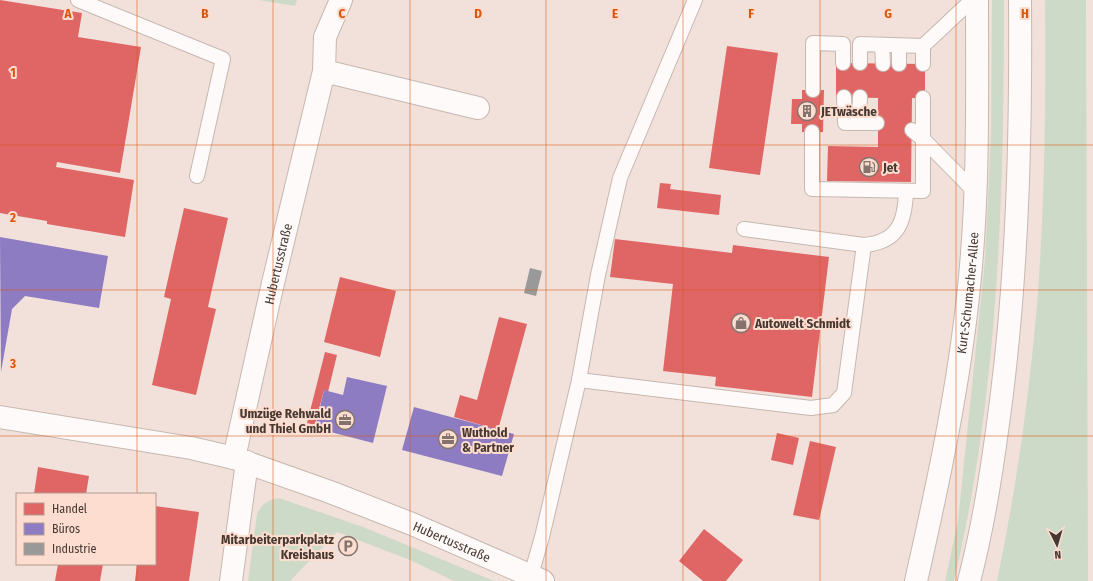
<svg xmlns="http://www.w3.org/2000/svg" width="1093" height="581" font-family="'Fira Sans Condensed',sans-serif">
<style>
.green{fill:#cddac7}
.shops{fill:#e06666}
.offices{fill:#8e7cc3}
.industry{fill:#999}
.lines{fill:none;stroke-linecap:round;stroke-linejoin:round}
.service-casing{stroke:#c6b8b1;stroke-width:16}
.minor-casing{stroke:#c6b8b1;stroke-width:24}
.secondary-casing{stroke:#c6b8b1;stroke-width:24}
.service{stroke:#fdfaf9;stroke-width:14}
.minor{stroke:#fdfaf9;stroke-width:22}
.secondary{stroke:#fdfaf9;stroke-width:22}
.grid{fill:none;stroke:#d85610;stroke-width:1;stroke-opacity:0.55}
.labels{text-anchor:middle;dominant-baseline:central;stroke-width:4;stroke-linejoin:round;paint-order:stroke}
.poi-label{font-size:13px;font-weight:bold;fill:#473831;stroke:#fcddcf;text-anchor:start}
.street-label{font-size:13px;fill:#473831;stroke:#fcddcf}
.grid-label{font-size:13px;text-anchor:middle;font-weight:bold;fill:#d85610;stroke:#fcddcf;stroke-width:4;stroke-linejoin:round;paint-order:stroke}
</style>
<rect width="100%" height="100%" fill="#f2e1da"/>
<g class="green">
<polygon points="259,0 297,0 295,6"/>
<path d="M992 0H1004C1004 194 999 391 954 581H945L958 521 985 260 991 134Z"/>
<path d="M1045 0H1086L1088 581H997C1016 490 1029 398 1037 305 1045 204 1046 102 1045 0Z"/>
<path d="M279 498 363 527 494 581H454L410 560 337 532 290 581H248L257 514C262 504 267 500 279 498Z"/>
</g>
<g class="shops">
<polygon points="0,0 82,13 78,37 141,47 120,173 57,162 56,167 134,180 125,237 47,224 47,221 0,213"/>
<polygon points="727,46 778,53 760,175 709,168"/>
<polygon points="836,63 925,64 925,99 912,98 911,182 827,181 828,146 878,147 878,98 836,97"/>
<polygon points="802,90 824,90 823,132 802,132 802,124 791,124 792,99 802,99"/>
<polygon points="660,183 671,184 670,189 721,195 719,215 657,208"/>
<polygon points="184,208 228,218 208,307 216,309 196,395 152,385 171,299 164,297"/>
<polygon points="615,239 732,253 733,245 829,257 812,397 715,386 716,377 663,371 673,284 610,277"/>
<polygon points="340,277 396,291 380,357 324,342"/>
<polygon points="499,317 527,324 498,430 454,417 460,395 477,400"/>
<polygon points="325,352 337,355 328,392 324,390 315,425 307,423"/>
<polygon points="777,433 799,438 793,465 771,460"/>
<polygon points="810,441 836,447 819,520 793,515"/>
<polygon points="38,467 89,476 86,494 34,494"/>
<polygon points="155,506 199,512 189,581 135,581 137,564 155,564"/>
<polygon points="704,529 743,560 726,581 703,581 679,561"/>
<polygon points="58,564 103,564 100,581 55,581"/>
</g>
<g class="offices">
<polygon points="0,237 108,256 99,308 25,296 12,309 1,372"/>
<polygon points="347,377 387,386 373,443 315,428 324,390 343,395"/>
<polygon points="414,407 514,434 502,476 402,450"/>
</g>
<polygon class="industry" points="530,268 542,271 536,296 524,293"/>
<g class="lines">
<defs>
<g id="service">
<polyline points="78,0 223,59 197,176"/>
<polyline points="882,45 883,64"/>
<polyline points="899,46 899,64"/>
<polyline points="923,46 923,64"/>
<polyline points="860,63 860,44 923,46 972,0"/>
<polyline points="813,90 813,43 843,44 843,63"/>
<polyline points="844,97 845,123 859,123"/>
<polyline points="860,97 859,123 877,123"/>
<polyline points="912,130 924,140 976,193"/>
<polyline points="812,132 812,189 923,191 923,98"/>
<path d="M864 245C899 242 905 221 906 191"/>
<polyline points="579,380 811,408 833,405 844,393 864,245 744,229"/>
<polyline points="531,575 542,537 579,380 598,275 620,178 695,0"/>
</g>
<g id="minor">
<polyline points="324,71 325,37 341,0"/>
<path id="s1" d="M0 417 191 448 234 458 330 492 412 524 543 581"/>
<path id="s2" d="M234 458 273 283 324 71 478 108"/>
<polyline points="231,581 247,462"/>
</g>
<g id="secondary">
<path id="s3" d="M916 581C938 484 959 386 969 287 979 191 977 96 977 0"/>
<path d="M969 581C985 520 994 456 1002 393 1018 263 1021 131 1020 0"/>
</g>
</defs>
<use href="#service" class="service-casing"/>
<use href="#minor" class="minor-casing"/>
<use href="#secondary" class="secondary-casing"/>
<use href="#service" class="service"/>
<use href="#minor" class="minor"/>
<use href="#secondary" class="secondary"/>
</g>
<path class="grid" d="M137 0V494M273 0V581M410 0V581M546 0V581M683 0V581M820 0V581M956 0V581M0 145H1093M0 290H1093M0 436H1093M137 564V581"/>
<defs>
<symbol id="building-ring" viewBox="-11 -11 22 22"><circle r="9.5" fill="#fcddcf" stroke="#83736c" stroke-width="1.5"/><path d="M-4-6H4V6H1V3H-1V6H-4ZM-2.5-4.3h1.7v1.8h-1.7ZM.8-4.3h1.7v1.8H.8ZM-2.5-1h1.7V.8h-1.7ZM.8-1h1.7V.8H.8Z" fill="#83736c"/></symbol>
<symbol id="fuel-ring" viewBox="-11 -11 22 22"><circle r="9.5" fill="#fcddcf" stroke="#83736c" stroke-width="1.5"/><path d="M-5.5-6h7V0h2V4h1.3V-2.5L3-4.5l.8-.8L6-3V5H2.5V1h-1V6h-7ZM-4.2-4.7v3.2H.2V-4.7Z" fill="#83736c"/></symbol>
<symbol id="shop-ring" viewBox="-11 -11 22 22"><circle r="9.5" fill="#fcddcf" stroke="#83736c" stroke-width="1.5"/><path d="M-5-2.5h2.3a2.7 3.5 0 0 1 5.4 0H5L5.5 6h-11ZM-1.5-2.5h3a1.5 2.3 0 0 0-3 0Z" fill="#83736c"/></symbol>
<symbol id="office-ring" viewBox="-11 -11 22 22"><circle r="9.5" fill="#fcddcf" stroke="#83736c" stroke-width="1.5"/><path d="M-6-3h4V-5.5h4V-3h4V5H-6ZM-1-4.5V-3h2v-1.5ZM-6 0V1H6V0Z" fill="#83736c"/></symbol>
<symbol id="parking-ring" viewBox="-11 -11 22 22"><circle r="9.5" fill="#fcddcf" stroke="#83736c" stroke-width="1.5"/><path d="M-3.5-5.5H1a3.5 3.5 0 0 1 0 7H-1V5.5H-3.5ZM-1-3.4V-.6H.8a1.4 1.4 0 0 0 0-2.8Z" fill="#83736c"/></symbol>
</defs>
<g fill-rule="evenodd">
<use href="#building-ring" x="796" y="100" width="22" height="22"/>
<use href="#fuel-ring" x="858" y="156" width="22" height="22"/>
<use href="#shop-ring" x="730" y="312" width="22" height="22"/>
<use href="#office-ring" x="334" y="409" width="22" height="22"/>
<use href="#office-ring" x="437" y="428" width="22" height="22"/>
<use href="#parking-ring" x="337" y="535" width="22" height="22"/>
</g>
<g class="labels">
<g class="poi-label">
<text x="821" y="111">JETwäsche</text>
<text x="883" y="167">Jet</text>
<text x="755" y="323">Autowelt Schmidt</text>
<text x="331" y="413" text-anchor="end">Umzüge Rehwald<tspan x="331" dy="15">und Thiel GmbH</tspan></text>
<text x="462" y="432">Wuthold<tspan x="462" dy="15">&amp; Partner</tspan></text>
<text x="334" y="539" text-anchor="end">Mitarbeiterparkplatz<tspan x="334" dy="15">Kreishaus</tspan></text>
</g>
<g class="street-label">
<text stroke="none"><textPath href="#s2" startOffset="199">Hubertusstraße</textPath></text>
<text stroke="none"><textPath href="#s3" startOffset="293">Kurt-Schumacher-Allee</textPath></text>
<text stroke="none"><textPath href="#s1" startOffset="471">Hubertusstraße</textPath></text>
</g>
</g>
<g class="grid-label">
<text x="68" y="18">A</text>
<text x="205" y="18">B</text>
<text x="342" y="18">C</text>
<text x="478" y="18">D</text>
<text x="615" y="18">E</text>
<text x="751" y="18">F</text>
<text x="888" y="18">G</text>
<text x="1025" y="18">H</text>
<text x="13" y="77">1</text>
<text x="13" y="222">2</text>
<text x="13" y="368">3</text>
</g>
<rect x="16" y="493" width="140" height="72" fill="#fcddcf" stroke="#b49b90"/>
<rect x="24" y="503" width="20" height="12" fill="#e06666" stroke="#b49b90"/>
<text x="52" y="513" font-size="12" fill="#473831">Handel</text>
<rect x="24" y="523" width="20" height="12" fill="#8e7cc3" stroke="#b49b90"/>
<text x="52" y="533" font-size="12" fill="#473831">Büros</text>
<rect x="24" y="543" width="20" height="12" fill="#999999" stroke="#b49b90"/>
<text x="52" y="553" font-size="12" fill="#473831">Industrie</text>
<g transform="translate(1057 545) rotate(175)" stroke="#fcddcf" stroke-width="3" paint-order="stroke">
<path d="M0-3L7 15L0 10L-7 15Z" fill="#473831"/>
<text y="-6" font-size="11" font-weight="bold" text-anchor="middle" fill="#473831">N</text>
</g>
</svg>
